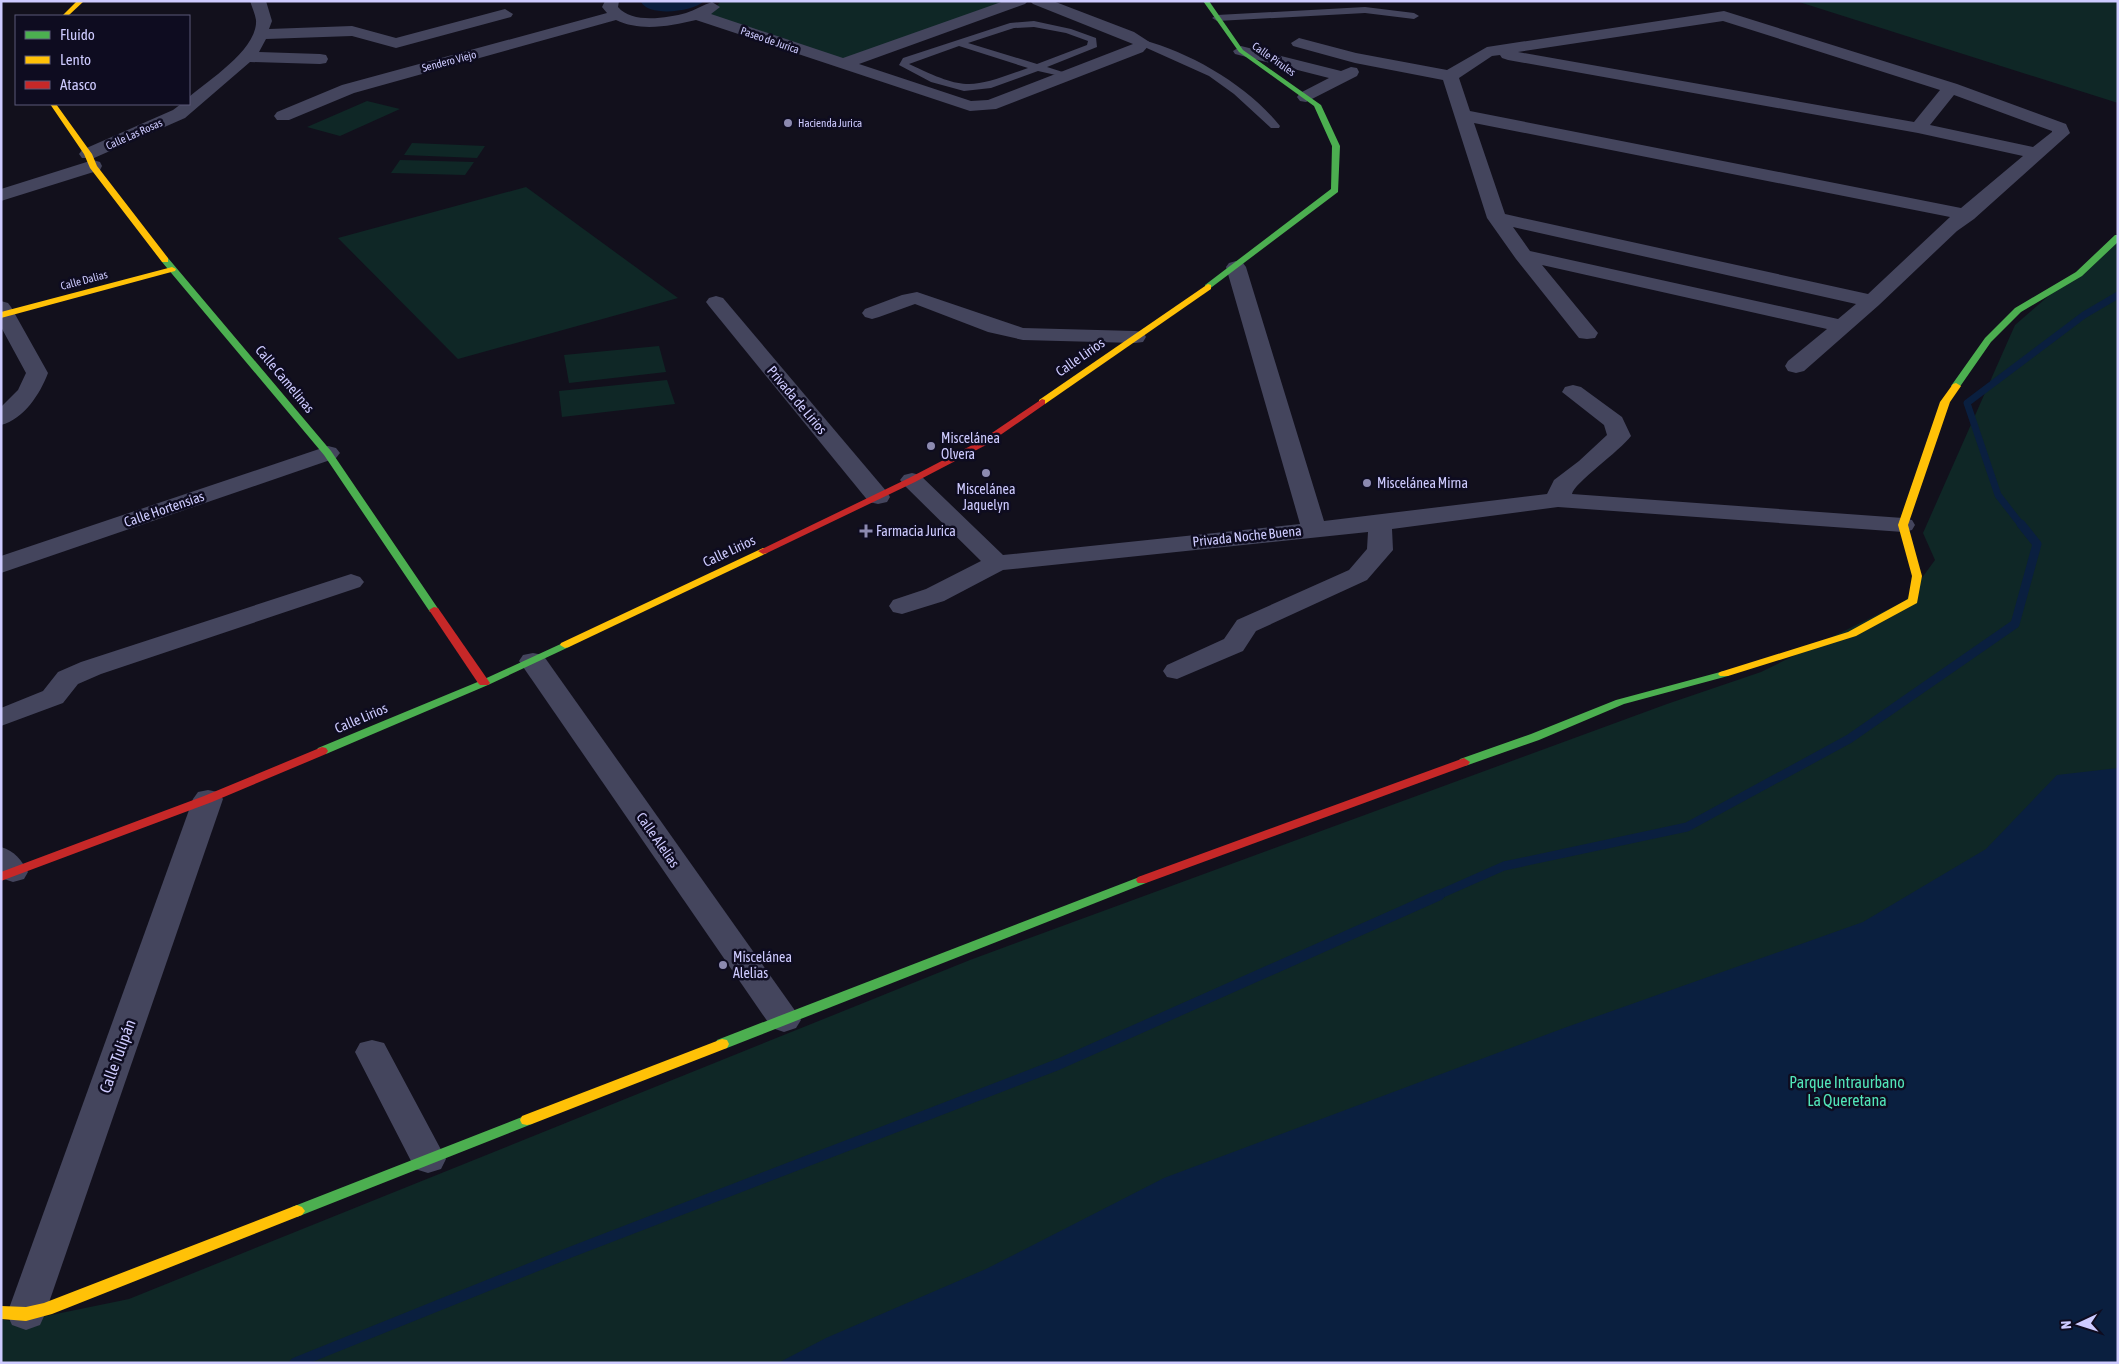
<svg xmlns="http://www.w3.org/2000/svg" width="2119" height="1364" font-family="'Asap Condensed',sans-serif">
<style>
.green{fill:#0f2726}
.water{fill:#0a1f3f}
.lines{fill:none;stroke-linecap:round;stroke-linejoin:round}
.stream-far2{stroke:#0a1f3f;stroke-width:7}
.stream-far1{stroke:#0a1f3f;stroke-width:9}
.stream{stroke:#0a1f3f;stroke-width:11}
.lane{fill:#44455d;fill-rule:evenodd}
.street{fill:#44455d;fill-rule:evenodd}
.fast{fill:#4caf50;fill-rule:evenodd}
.slow{fill:#ffc107;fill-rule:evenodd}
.jam{fill:#c62828;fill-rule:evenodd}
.poi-dot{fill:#8c8ab0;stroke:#0e0c20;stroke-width:2}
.labels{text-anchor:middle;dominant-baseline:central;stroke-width:5;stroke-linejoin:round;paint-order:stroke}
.far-street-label{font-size:11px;fill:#cecbff;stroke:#0e0c20}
.far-poi-label{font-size:11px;fill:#cecbff;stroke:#0e0c20;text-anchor:start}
.street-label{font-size:14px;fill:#cecbff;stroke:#0e0c20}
.poi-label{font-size:14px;fill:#cecbff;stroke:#0e0c20;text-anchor:start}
.near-street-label{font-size:16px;fill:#cecbff;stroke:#0e0c20}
.near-park-label{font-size:16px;fill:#52e5b9;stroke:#0e0c20}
</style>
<rect width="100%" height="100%" fill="#12101c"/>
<g class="green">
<polygon points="721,1 1011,1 843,61 709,15"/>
<polygon points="1796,1 2118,1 2118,103"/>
<polygon points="367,101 400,109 340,136 307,127"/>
<polygon points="412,143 485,146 477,158 404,155"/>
<polygon points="400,160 474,162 465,175 391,173"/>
<polygon points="526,187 678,298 458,359 338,238"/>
<polygon points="2118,236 2118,1363 1,1363 1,1319 17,1322 129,1299 970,960 1667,704 1761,672 1905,601 1935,560 1923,533 2015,325"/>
<polygon points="659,346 666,372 569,383 564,355"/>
<polygon points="667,380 675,404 562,417 559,391"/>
</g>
<g class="water">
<path d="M704 1C693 12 649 17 641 2Z"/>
<polygon points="2118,768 2118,1363 778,1363 826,1338 986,1269 1164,1178 1564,1028 1863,922 1986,849 2057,775"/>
</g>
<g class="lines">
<polyline class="stream-far2" points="2022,526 1998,495 1967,403 2084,315 2118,295"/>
<polyline class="stream-far1" points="1436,896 1504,866 1687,827 1849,739 2015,624 2037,544 2021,524"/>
<polyline class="stream" points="295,1363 571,1252 1059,1064 1439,895"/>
<g class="lane">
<polygon points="1365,7 1414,13 1419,16 1414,19 1365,13 1217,21 1212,18 1217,15"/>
<path d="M1034 21 1071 29 1096 38 1097 47 1047 67 1069 74V78L1038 71 991 88 964 91 931 82 899 65 903 58 1010 23ZM1034 27 1066 33 1088 41 1087 45 1037 64 968 43 1014 28ZM959 46 1028 68C970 89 966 91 909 64Z"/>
<path d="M1143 40C1192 53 1248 86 1280 126L1279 128H1271L1234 94 1209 76 1140 45 1138 43Z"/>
</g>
<g class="street">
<path d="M250 1H266L272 21 269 29 352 26 396 38 505 9 513 14 511 17 396 48 352 36 266 39 259 52 320 54 326 55 328 59 326 63 320 64 250 62 185 118 94 158H82L79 154 82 150 173 110 181 104H189V97C209 80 258 49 256 20 255 14 252 7 250 1Z"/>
<path d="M605 1H619L618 7C632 24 667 18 686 13 695 10 703 5 712 2L720 7 711 14 843 58 1004 1H1028L1025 4 859 64 971 101 988 100 1133 44 1033 4 1030 1H1053L1134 32 1151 43 1143 52 996 109 970 111 696 20C670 26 641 32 616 20L354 93 289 120H277L274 116 277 112 342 85 607 13 602 7Z"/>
<path d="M1724 11 1957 84 2066 124 2070 133 1974 219 1957 231 1879 305 1804 371 1796 373 1788 371 1785 366 1788 361 1827 329 1542 265 1598 333 1595 338 1587 339 1579 338 1516 259 1487 218 1443 80 1355 63 1293 46 1291 43 1299 38 1356 53 1447 70 1487 47ZM1723 21 1940 90 1914 122 1518 52ZM1500 55 1502 58 1508 60 1918 133 2023 156 1961 208 1470 111 1459 78 1492 56ZM1954 95 2052 131V132L2033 147 1930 125ZM1474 123 1950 217 1868 294 1505 214ZM1513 227 1856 304 1838 319 1530 251Z"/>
<polygon points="1241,46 1341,71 1351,67 1357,68 1359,72 1357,76 1306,102 1300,101 1297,97 1300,93 1329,78 1235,54 1233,51"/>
<polygon points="93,160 100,162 102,166 100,170 1,201 1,189"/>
<path d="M1236 261 1243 263 1246 267 1324 521 1547 494 1554 480 1579 461 1607 435 1604 425 1562 392 1565 387 1573 385 1581 387 1622 417 1631 436C1620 451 1574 483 1572 494L1903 518 1912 520 1915 525 1912 530 1903 532 1558 507 1392 529 1393 550 1367 580 1256 631 1243 651 1177 679 1167 677 1163 671 1167 665 1224 639 1237 620 1349 570 1367 549 1368 532 1003 570 944 601 902 614 893 612 889 606 893 600 926 589 981 561 904 485 900 480 904 475 912 473 920 475 1003 555 1300 524 1226 267 1229 263Z"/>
<polygon points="917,292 1023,328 1135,331 1143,332 1146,337 1143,342 1135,343 1023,340 988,332 915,304 879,317 872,319 865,317 862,313 865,309 902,295"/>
<polygon points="716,296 723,298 887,492 890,497 887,502 878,504 869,502 709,306 706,302 709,298"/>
<path d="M1 301 8 303 11 307 48 373C40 394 24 419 1 425V407L18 390 26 373 1 327Z"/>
<polygon points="328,446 336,448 340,453 336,458 1,573 1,556"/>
<polygon points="351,574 360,577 364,582 360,587 101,674 78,684 63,703 1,726 1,708 43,691 58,672 81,662"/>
<polygon points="533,653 543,655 796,1012 801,1020 796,1028 784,1032 772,1028 519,661 523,655"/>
<polygon points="208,790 218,792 223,799 45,1314 40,1325 26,1330 12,1325 7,1314 193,799 198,792"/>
<path d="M1 847C15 851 21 860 28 872L24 879 13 882 1 878Z"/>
<polygon points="372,1040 384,1043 446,1159 441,1169 428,1173 415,1169 410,1159 355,1052 360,1043"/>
</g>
<g class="fast">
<polygon points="1203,1 1209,1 1243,50 1321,105 1340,146 1338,192 1208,290 1205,289 1205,285 1331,189 1332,146 1314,106 1239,52"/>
<polygon points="2115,235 2118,235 2118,242 2082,276 2021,312 1991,342 1959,388 1953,388 1951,386 1985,338 2015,308 2076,272"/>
<polygon points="162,258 168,258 331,451 439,610 438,612 430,612 324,455 162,262"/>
<polygon points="565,642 570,645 569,647 488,685 326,754 318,754 316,751 318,748 480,681"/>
<polygon points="1724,671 1730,674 1728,676 1624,704 1539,740 1468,765 1464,766 1458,762 1460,759 1531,734 1616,700"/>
<polygon points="1142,876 1146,877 1148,880 1146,883 727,1048 722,1049 717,1048 715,1044 717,1040"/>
<polygon points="527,1115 532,1116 534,1120 532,1124 302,1215 297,1217 292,1215 289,1211 292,1207"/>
</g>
<g class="slow">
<polygon points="77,1 84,1 68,16 62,16"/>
<polygon points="50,104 56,104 92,154 97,166 168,258 168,262 162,262 90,168 84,154"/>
<polygon points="172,267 176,269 175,271 1,318 1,312"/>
<polygon points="1208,284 1211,285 1211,289 1045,404 1039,404 1039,400"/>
<polygon points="1956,383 1961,386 1950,402 1908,525 1922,576 1917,603 1856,636 1728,676 1720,676 1718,674 1720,672 1848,632 1908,599 1912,576 1898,525 1940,402 1953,384"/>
<polygon points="763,548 767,549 768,551 767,553 569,647 565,648 560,645 561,643"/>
<polygon points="722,1039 727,1040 729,1044 727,1048 532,1124 527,1125 522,1124 520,1120 522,1116"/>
<polygon points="297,1205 302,1207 305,1211 302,1215 52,1314 26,1321 1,1319 1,1306 26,1307 44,1303"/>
</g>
<g class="jam">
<polygon points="1042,399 1045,400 1045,404 986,445 915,482 767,553 763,554 758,551 909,478 980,441"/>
<polygon points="434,607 438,608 490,683 488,685 480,685 478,683 429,610"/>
<polygon points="322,747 326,748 328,751 326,754 212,802 1,881 1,872 204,796"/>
<polygon points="1464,758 1470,762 1468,765 1146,883 1138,883 1136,880 1138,877"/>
</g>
</g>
<g class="poi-dot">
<circle cx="788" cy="123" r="5"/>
<circle cx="931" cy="446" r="5"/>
<circle cx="986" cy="473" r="5"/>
<circle cx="1367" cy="483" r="5"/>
<path d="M863.5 523.5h5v5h5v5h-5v5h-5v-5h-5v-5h5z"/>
<circle cx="723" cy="965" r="5"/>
</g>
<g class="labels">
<g class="far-street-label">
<text transform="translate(770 40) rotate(19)">Paseo de Jurica</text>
<text transform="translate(1274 59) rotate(35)">Calle Pirules</text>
<text transform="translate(449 61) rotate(-15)">Sendero Viejo</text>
<text transform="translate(134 134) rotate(-24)">Calle Las Rosas</text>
<text transform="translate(84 280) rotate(-15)">Calle Dalias</text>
</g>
<g class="far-poi-label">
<text x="798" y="123">Hacienda Jurica</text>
</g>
<g class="street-label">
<text transform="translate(1080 357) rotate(-35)">Calle Lirios</text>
<text transform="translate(285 379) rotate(50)">Calle Camelinas</text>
<text transform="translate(797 400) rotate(50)">Privada de Lirios</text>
<text transform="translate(164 509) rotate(-19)">Calle Hortensias</text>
<text transform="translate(1247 536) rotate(-6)">Privada Noche Buena</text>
<text transform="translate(729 551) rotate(-25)">Calle Lirios</text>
<text transform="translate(361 718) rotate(-23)">Calle Lirios</text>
<text transform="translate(658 840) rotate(55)">Calle Alelias</text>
</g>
<g class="poi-label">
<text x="941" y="438">Miscelánea<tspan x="941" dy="16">Olvera</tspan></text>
<text x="1377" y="483">Miscelánea Mirna</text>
<text x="986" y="489" text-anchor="middle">Miscelánea<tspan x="986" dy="16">Jaquelyn</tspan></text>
<text x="876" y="531">Farmacia Jurica</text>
<text x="733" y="957">Miscelánea<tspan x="733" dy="16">Alelias</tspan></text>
</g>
<g class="near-street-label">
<text transform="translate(117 1056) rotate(-70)">Calle Tulipán</text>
</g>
<g class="near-park-label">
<text x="1847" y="1082">Parque Intraurbano<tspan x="1847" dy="18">La Queretana</tspan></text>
</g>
</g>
<rect width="2119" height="1364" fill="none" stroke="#cecbff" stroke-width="5"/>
<rect x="15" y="15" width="175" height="90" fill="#0e0c20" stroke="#5b5879"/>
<rect x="25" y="31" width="25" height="8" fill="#4caf50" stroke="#5b5879"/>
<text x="60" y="40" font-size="15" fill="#cecbff">Fluido</text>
<rect x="25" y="56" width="25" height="8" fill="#ffc107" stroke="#5b5879"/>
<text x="60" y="65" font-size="15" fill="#cecbff">Lento</text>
<rect x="25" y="81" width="25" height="8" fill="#c62828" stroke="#5b5879"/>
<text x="60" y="90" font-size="15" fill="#cecbff">Atasco</text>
<g transform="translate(2079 1324) rotate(266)" stroke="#0e0c20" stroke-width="4" paint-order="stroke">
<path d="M0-4L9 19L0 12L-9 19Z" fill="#cecbff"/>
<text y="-8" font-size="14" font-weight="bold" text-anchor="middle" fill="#cecbff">N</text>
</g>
</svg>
